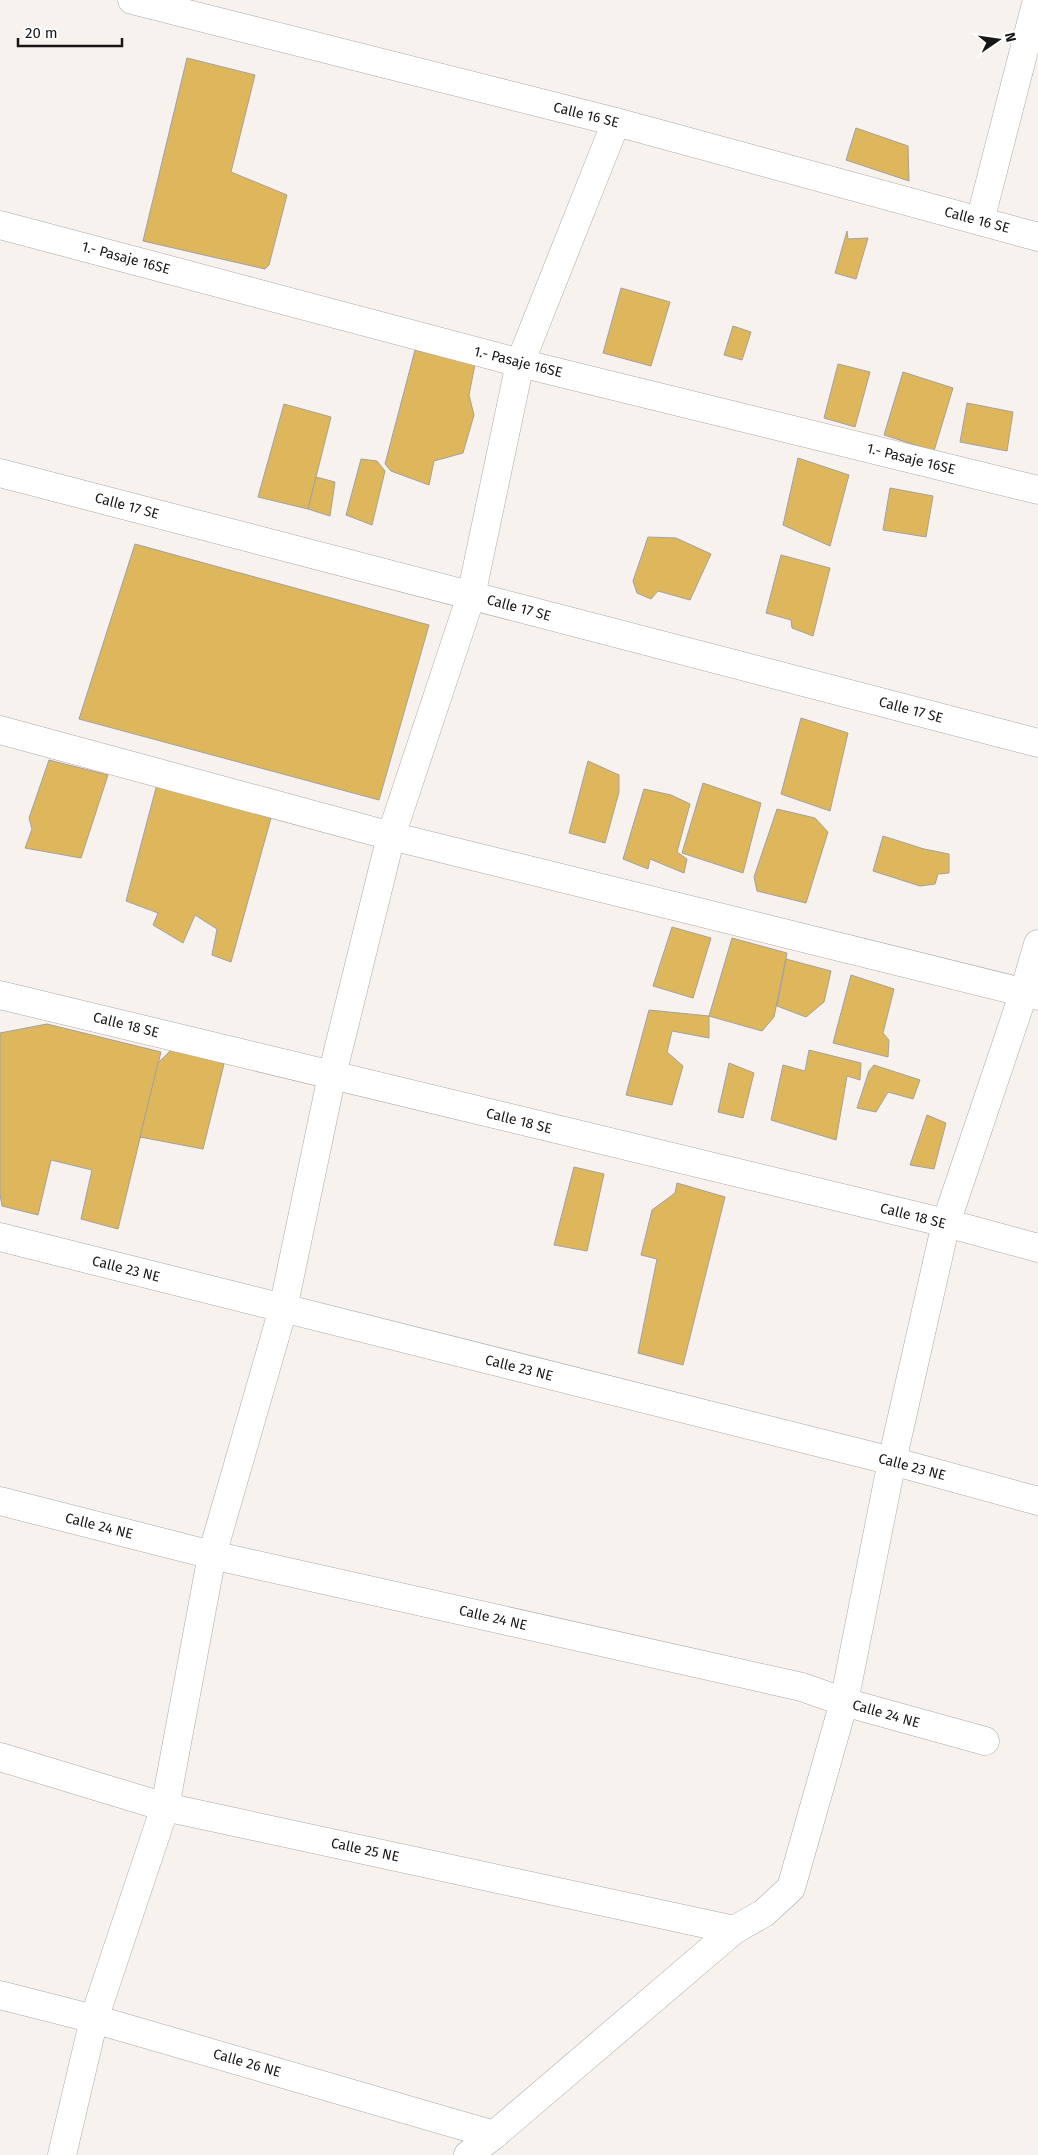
<svg xmlns="http://www.w3.org/2000/svg" width="1038" height="2155" font-family="'Fira Sans',sans-serif">
<style>
.building{fill:#deb75c;stroke:#a3a19c}
.lines{fill:none;stroke-linecap:round;stroke-linejoin:round}
.street-casing{stroke:#aca8a4;stroke-width:29}
.street{stroke:#fff;stroke-width:28}
.labels{text-anchor:middle;dominant-baseline:central;stroke-width:4;stroke-linejoin:round;paint-order:stroke}
.street-label{font-size:14px;fill:#191716;stroke:#fff}
</style>
<rect width="100%" height="100%" fill="#f7f2ee"/>
<g class="building">
<polygon points="187,58 255,75 231,172 287,195 269,265 265,269 143,241"/>
<polygon points="856,128 908,146 909,181 846,160"/>
<polygon points="847,231 848,239 868,238 856,279 835,273"/>
<polygon points="621,288 670,302 651,366 603,353"/>
<polygon points="733,326 751,332 742,360 724,355"/>
<polygon points="415,350 475,364 469,395 474,415 463,453 434,461 429,485 391,471 385,464"/>
<polygon points="838,364 870,372 855,427 824,418"/>
<polygon points="903,372 953,388 934,451 884,435"/>
<polygon points="967,403 1013,412 1007,451 960,442"/>
<polygon points="284,404 331,417 308,509 258,497"/>
<polygon points="798,458 849,475 830,546 783,525"/>
<polygon points="361,459 377,461 385,471 372,525 346,515"/>
<polygon points="316,477 335,482 330,516 308,509"/>
<polygon points="890,488 933,496 926,537 883,530"/>
<polygon points="648,537 676,538 711,554 690,600 658,591 651,599 637,593 633,581"/>
<polygon points="135,544 429,625 379,800 79,719"/>
<polygon points="781,555 830,568 813,636 792,628 791,620 766,613"/>
<polygon points="801,718 848,733 830,811 781,794"/>
<polygon points="49,760 108,775 81,858 25,848 32,829 29,818"/>
<polygon points="588,761 619,775 619,792 605,843 569,833"/>
<polygon points="703,783 761,803 743,873 682,853"/>
<polygon points="157,784 271,818 231,962 212,955 217,929 195,915 183,943 153,925 158,913 126,901"/>
<polygon points="644,789 671,795 690,804 677,852 687,859 684,873 650,859 648,869 623,859"/>
<polygon points="777,809 815,818 828,832 806,903 757,891 754,877"/>
<polygon points="883,836 924,849 949,854 949,873 938,874 935,884 920,886 873,871"/>
<polygon points="672,927 711,938 693,998 653,986"/>
<polygon points="732,938 787,953 774,1017 762,1031 709,1016"/>
<polygon points="786,959 831,971 824,1002 806,1017 777,1006"/>
<polygon points="851,975 894,989 883,1033 889,1040 888,1057 833,1043"/>
<polygon points="649,1010 709,1016 709,1038 672,1031 667,1052 683,1066 672,1105 626,1095"/>
<polygon points="47,1024 161,1052 118,1229 81,1219 92,1170 51,1160 38,1215 2,1206 0,1194 0,1033"/>
<polygon points="172,1049 195,1052 224,1064 203,1149 140,1137 158,1063"/>
<polygon points="809,1050 861,1063 860,1080 847,1076 836,1140 771,1120 783,1065 805,1071"/>
<polygon points="729,1063 754,1073 743,1118 718,1112"/>
<polygon points="874,1065 920,1080 913,1099 888,1092 876,1112 857,1108 869,1071"/>
<polygon points="927,1115 946,1123 934,1169 910,1165"/>
<polygon points="574,1167 604,1174 587,1251 554,1245"/>
<polygon points="677,1183 725,1197 683,1365 638,1353 657,1259 641,1255 652,1210 675,1193"/>
</g>
<g class="lines">
<defs>
<g id="street">
<polyline points="132,0 616,122 1038,237"/>
<polyline points="980,221 1037,0"/>
<polyline points="0,225 520,363 1038,490"/>
<polyline points="0,473 1038,743"/>
<polyline points="0,730 391,836 1038,996"/>
<polyline points="0,995 946,1223 1038,1248"/>
<polyline points="0,1237 892,1461 1038,1501"/>
<polyline points="0,1501 212,1555 802,1687 844,1702 985,1741"/>
<polyline points="0,1757 165,1807 734,1930"/>
<polyline points="0,1995 94,2019 494,2135"/>
<polyline points="62,2155 94,2019 165,1807 212,1555 283,1309 332,1075 391,836 471,596 520,363 616,122"/>
<polyline points="468,2155 494,2135 734,1930 764,1913 791,1888 844,1702 892,1461 946,1223 1024,992 1038,944"/>
</g>
</defs>
<use href="#street" class="street-casing"/>
<use href="#street" class="street"/>
</g>
<g class="labels">
<g class="street-label">
<text transform="translate(586 115) rotate(14)">Calle 16 SE</text>
<text transform="translate(977 220) rotate(15)">Calle 16 SE</text>
<text transform="translate(126 258) rotate(15)">1.- Pasaje 16SE</text>
<text transform="translate(518 362) rotate(14)">1.- Pasaje 16SE</text>
<text transform="translate(911 459) rotate(14)">1.- Pasaje 16SE</text>
<text transform="translate(127 506) rotate(15)">Calle 17 SE</text>
<text transform="translate(519 608) rotate(15)">Calle 17 SE</text>
<text transform="translate(911 710) rotate(15)">Calle 17 SE</text>
<text transform="translate(126 1025) rotate(14)">Calle 18 SE</text>
<text transform="translate(519 1121) rotate(14)">Calle 18 SE</text>
<text transform="translate(913 1216) rotate(14)">Calle 18 SE</text>
<text transform="translate(126 1269) rotate(14)">Calle 23 NE</text>
<text transform="translate(519 1368) rotate(14)">Calle 23 NE</text>
<text transform="translate(912 1467) rotate(15)">Calle 23 NE</text>
<text transform="translate(99 1526) rotate(14)">Calle 24 NE</text>
<text transform="translate(493 1618) rotate(13)">Calle 24 NE</text>
<text transform="translate(886 1714) rotate(16)">Calle 24 NE</text>
<text transform="translate(365 1850) rotate(12)">Calle 25 NE</text>
<text transform="translate(247 2063) rotate(16)">Calle 26 NE</text>
</g>
</g>
<g transform="translate(998 40) rotate(77)" stroke="#ffffff" stroke-width="4" paint-order="stroke">
<path d="M0-4L9 19L0 12L-9 19Z" fill="#191716"/>
<text y="-8" font-size="14" font-weight="bold" text-anchor="middle" fill="#191716">N</text>
</g>
<path d="M18 38v8h104v-8" fill="none" stroke="#191716" stroke-width="2.5"/>
<text x="25" y="38" font-size="15" fill="#191716" stroke="#ffffff" stroke-width="4" paint-order="stroke">20 m</text>
</svg>
